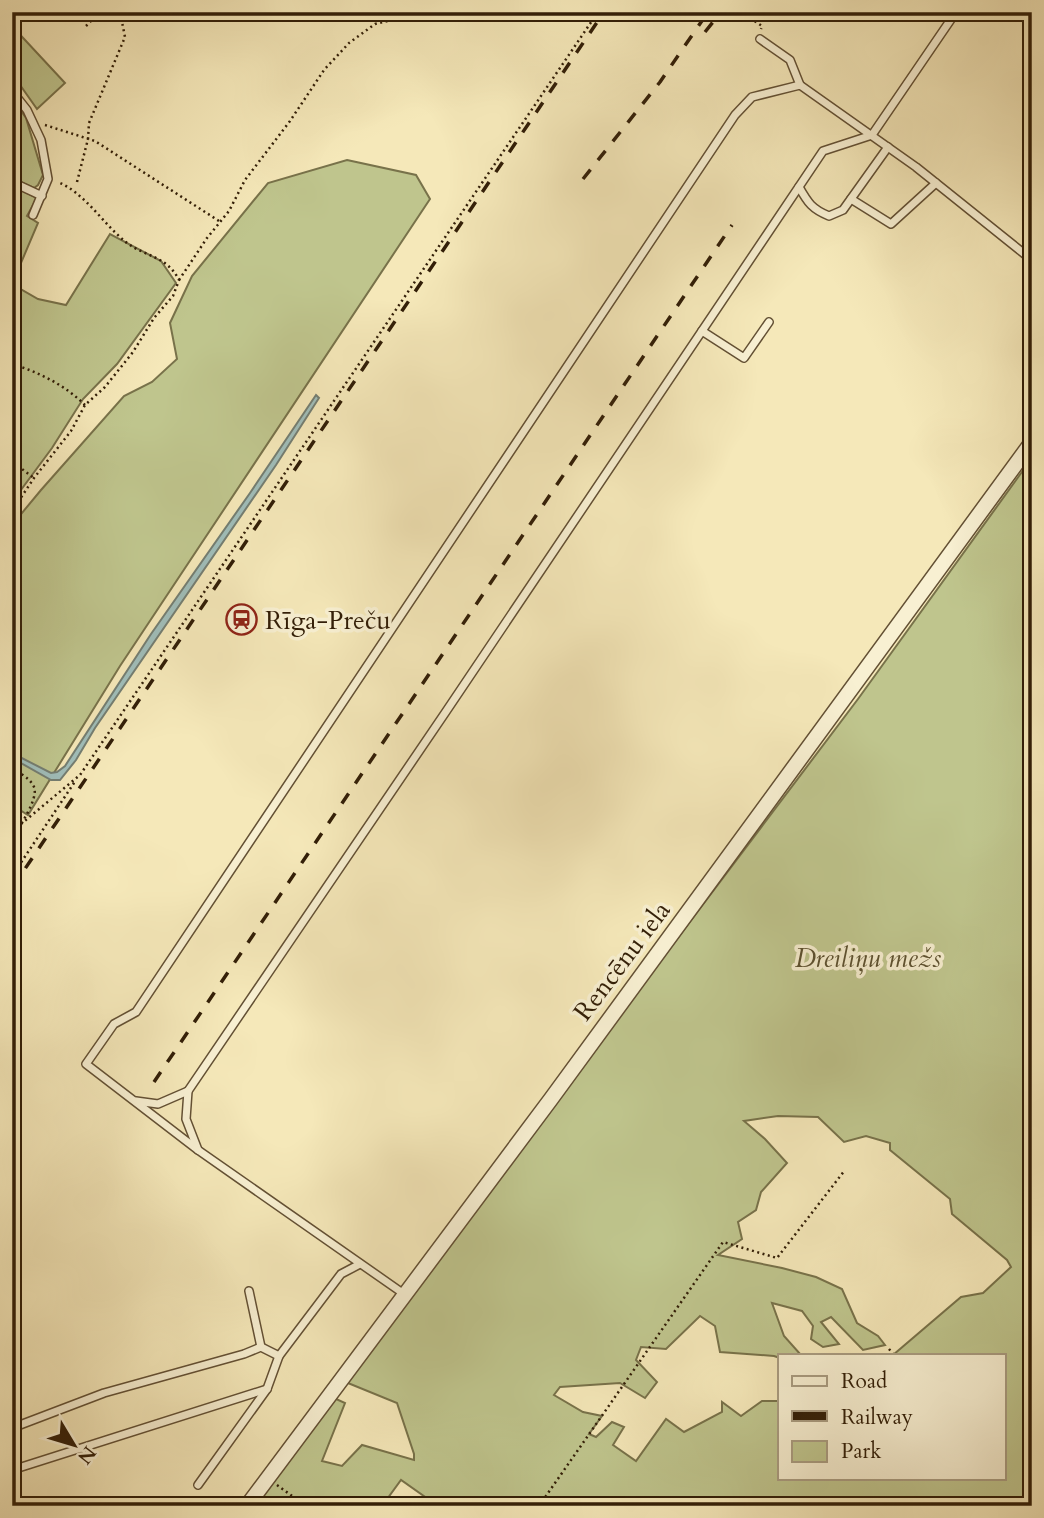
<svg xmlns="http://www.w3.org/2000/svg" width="1044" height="1518" font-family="Cardo,serif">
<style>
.green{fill:#bfc58d;stroke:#78724a;stroke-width:2;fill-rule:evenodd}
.water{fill:#a0beba;stroke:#747e72;stroke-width:2}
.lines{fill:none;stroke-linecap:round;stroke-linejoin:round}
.lane-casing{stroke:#635034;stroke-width:10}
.street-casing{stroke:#635034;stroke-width:17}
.path{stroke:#321e07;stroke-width:2.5;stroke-dasharray:2 3.5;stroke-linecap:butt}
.lane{stroke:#f8f0d2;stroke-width:7}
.street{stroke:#f8f0d2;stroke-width:14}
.rail{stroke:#321e07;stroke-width:3.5;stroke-dasharray:12 12;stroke-linecap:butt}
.labels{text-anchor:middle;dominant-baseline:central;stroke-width:7;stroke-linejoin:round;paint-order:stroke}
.poi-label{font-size:26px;fill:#321e07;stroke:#f8f0d2;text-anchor:start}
.park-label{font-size:26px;font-style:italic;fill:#5c502f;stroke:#f8f0d2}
.street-label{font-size:26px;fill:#321e07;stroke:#f8f0d2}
</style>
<rect width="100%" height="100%" fill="#f5e8b9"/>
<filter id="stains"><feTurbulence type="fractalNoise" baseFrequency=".00286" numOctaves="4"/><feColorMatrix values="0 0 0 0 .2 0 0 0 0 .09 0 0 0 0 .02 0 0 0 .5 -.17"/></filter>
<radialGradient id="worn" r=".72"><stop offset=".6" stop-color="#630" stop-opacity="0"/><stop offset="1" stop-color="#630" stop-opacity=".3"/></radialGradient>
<g class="green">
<polygon points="12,26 65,83 37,109 20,85 12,79"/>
<polygon points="12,98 26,118 43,175 38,185 34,188 12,178"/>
<polygon points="347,160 416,175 430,199 120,666 28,815 12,805 12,525 41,490 124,396 152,382 177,359 170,323 192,276 268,183"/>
<polygon points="12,186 37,198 27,216 38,223 12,284 38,299 66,305 110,234 161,261 176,283 117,364 83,399 52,448 12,502"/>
<path d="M1032 458V1506H438L401 1480 382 1506H256L334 1398 345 1403 322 1461 342 1466 362 1445 414 1460V1454L397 1403 343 1381 858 699ZM778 1116 818 1117 844 1142 866 1136 890 1143V1150L950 1199 952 1214 1007 1260 1011 1267 983 1293 961 1297 893 1355H1004V1478H780V1401H762L741 1416 722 1402V1412L684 1432 666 1419 636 1461 613 1445 624 1427 612 1422 596 1437 589 1434 602 1416 583 1412 554 1395 560 1387 620 1383 645 1398 657 1382 636 1360 641 1347 666 1349 700 1316 715 1326 720 1352 774 1356 780 1358V1355H801L784 1336 772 1303 802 1311 813 1326 811 1339 823 1347 839 1344 821 1322 831 1317 863 1350 885 1345 878 1336 857 1323 842 1289 816 1277 782 1268 718 1255 742 1239 738 1222 756 1210 761 1192 787 1163 765 1139 744 1121Z"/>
</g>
<polygon class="water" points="316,395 319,398 276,465 95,728 76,760 60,780 51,780 12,758 12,753 51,773 57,772 65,766 151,634 250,493"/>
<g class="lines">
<defs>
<g id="lane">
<polyline points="760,39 790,60 800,85"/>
<polyline points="12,91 27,110 41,140 48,179 33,215"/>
<polyline points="12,182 42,196"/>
<path d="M799 187C808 203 812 209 829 216L843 210 888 147"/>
<polyline points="851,199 891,224 936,183"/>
<polyline points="702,331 744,358 769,322"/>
<polyline points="136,1101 158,1104 188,1091"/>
<polyline points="198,1150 86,1064 114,1024 136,1012 735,115 752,97 800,85 916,167 1032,260"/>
<polyline points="249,1291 261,1347"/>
<polyline points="404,1294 198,1150 186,1119 188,1091 445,713 823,151 872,135 956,12"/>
<polyline points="12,1428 104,1393 244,1354 261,1347 279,1356"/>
<polyline points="12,1470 267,1389"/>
<polyline points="198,1485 267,1389 279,1356 341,1274 360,1264"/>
</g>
<polyline id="street" points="247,1506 551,1099 1032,442"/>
</defs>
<use href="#lane" class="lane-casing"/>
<use href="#street" class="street-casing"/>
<g class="path">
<polyline points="741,12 762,26 761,29"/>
<polyline points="86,26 100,12"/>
<polyline points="45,125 95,141 219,221"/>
<polyline points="77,182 88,139 89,123 125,37 122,22 116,12"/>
<polyline points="179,280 207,238 229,211 245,180 290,121 324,70 349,43 375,24 427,12"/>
<path d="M12 364C39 372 66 386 85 405"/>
<polyline points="12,465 22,469 34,478"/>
<path d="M12 511 34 478 71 431 85 405 105 387 133 352 154 318 173 296 179 280C167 256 146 257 127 243 104 225 85 193 58 182"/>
<path d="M12 769C20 773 30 778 34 787 39 798 19 828 12 838"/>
<polyline points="21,824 80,775 598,12"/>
<polyline points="12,876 76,780"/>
<polyline points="889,1349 894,1355"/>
<polyline points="277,1485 306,1506"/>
<polyline points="539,1506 723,1242 777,1258 845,1170"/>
</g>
<use href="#lane" class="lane"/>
<use href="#street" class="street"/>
<g class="rail">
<polyline points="705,32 721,12"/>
<polyline points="583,179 660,82 708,12"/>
<polyline points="12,888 604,12"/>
<polyline points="154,1082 732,225"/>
</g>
</g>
<defs>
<symbol id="station-ring" viewBox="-11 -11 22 22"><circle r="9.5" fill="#f8f0d2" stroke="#8f2418" stroke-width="1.5"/><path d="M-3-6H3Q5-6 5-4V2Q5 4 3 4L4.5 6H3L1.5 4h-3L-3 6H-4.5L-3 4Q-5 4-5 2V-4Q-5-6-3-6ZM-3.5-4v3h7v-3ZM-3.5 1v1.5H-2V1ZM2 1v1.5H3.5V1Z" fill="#8f2418"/></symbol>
</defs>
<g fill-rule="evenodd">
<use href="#station-ring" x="224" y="602" width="35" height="35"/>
</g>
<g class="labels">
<g class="poi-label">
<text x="265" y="620">Rīga-Preču</text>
</g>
<g class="park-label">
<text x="868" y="958">Dreiliņu mežs</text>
</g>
<g class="street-label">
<text transform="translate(622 961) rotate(-53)">Rencēnu iela</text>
</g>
</g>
<rect width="1044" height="1518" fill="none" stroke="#f5e8b9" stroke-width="42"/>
<rect x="14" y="14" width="1016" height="1490" fill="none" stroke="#321e07" stroke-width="3.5"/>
<rect x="21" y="21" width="1002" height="1476" fill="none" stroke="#321e07" stroke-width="2"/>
<rect x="778" y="1354" width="228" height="126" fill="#f8f0d2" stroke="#a99c81" stroke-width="2"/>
<rect x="792" y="1376" width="35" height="10" fill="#f8f0d2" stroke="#a99c81" stroke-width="2"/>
<text x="841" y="1388" font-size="21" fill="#321e07">Road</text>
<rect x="792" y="1411" width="35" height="10" fill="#321e07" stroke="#a99c81" stroke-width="2"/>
<text x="841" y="1424" font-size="21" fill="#321e07">Railway</text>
<rect x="792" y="1441" width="35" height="21" fill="#bfc58d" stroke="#a99c81" stroke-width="2"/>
<text x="841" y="1458" font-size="21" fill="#321e07">Park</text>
<g transform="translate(74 1445) rotate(128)" stroke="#f8f0d2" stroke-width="5" paint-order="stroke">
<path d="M0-5L12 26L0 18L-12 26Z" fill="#321e07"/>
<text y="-10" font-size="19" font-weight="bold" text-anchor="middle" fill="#321e07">N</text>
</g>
<rect width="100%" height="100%" filter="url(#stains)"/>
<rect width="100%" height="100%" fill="url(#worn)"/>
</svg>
